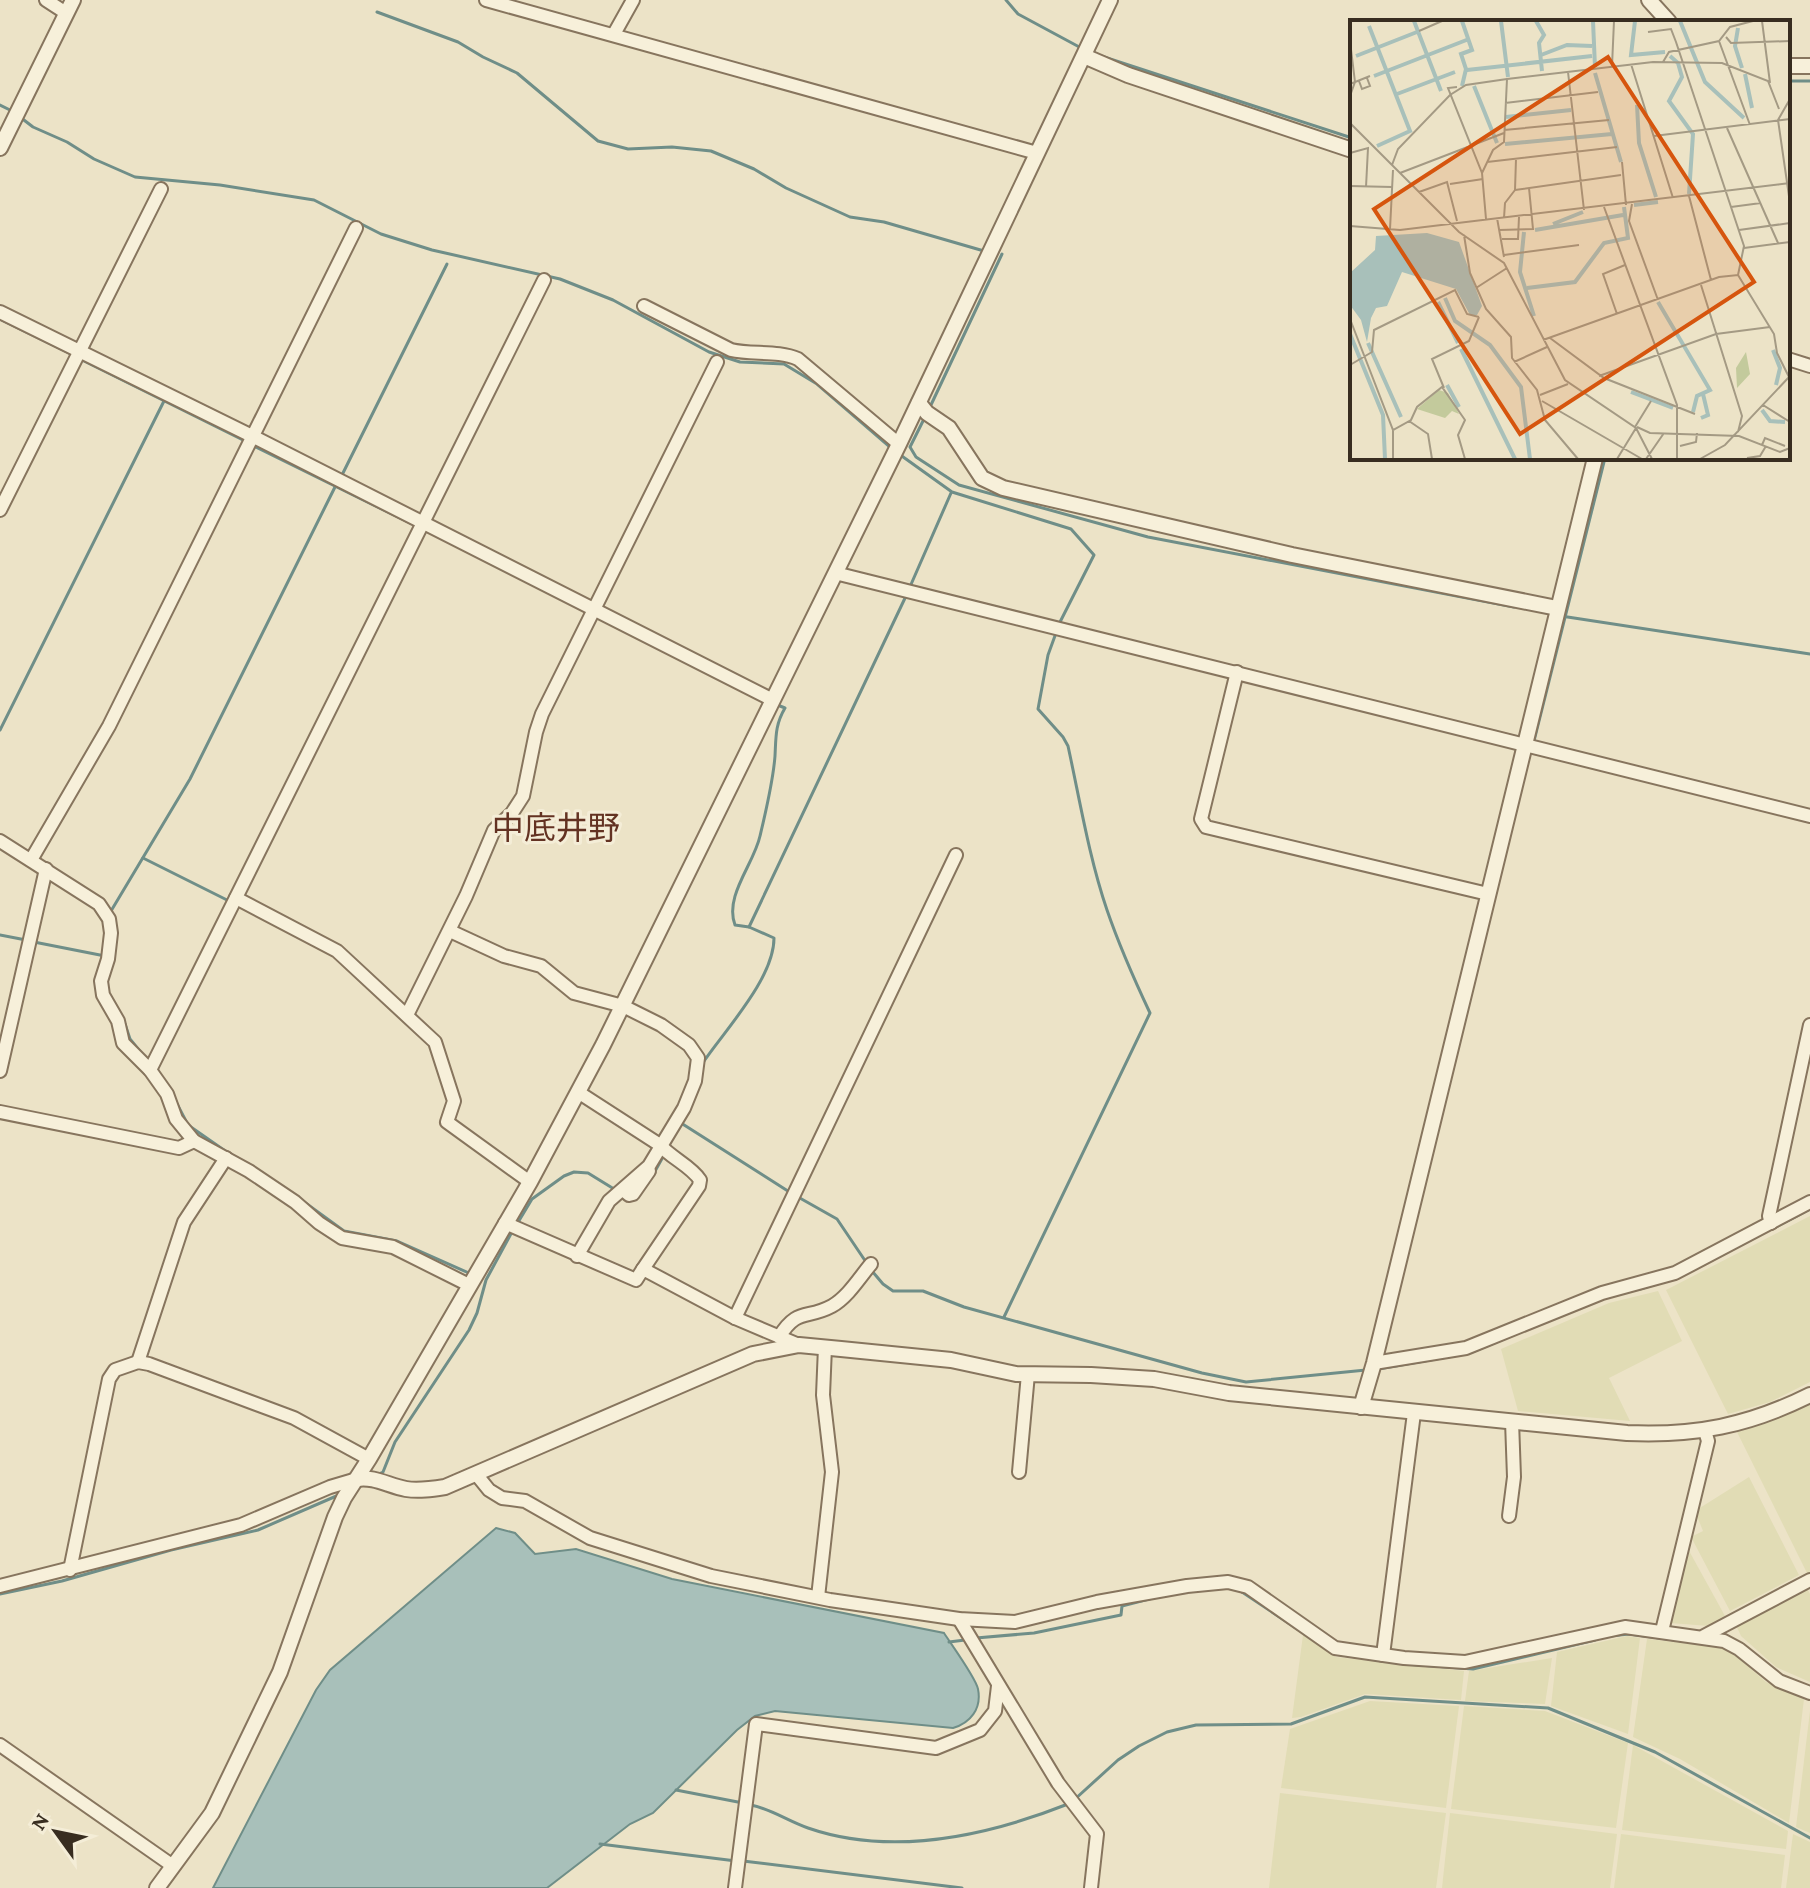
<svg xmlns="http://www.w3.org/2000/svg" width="1810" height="1888" font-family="'Crimson Pro','Noto Sans JP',serif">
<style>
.farmland{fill:#e1dcb5}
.water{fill:#a8c0ba;stroke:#6f8e88;stroke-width:2}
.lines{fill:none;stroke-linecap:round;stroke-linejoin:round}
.stream{stroke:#6f8e88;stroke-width:3}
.minor-casing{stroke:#87755e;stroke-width:16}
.tertiary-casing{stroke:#87755e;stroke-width:18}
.minor{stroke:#f7f0da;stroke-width:12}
.tertiary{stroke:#f7f0da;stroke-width:14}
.labels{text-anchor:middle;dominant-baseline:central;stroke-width:6;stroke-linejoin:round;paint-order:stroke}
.quarter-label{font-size:32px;fill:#633222;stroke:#f4edd7}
.inset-river{fill:none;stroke:#a8c0ba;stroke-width:4}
.inset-road{fill:none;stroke:#a49a84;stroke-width:2}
.view{fill:#d6550e;fill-opacity:0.15;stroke:#d6550e;stroke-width:4}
.inset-edge{fill:none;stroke:#382d20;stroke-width:4}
</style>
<rect width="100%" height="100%" fill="#ece3c7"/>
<g class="farmland">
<polygon points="1810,1216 1810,1382 1770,1402 1728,1414 1666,1290"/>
<polygon points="1658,1291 1682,1341 1609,1378 1630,1421 1518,1411 1501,1349 1609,1303"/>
<polygon points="1810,1399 1810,1577 1809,1577 1737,1432"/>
<polygon points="1749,1477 1799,1575 1730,1611 1691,1537 1703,1531 1695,1511"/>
<polygon points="1688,1549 1725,1616 1709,1626 1670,1623"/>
<polygon points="1806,1586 1810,1594 1810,1682 1776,1667 1741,1636 1735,1623"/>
<polygon points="1303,1635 1336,1657 1464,1671 1461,1700 1365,1694 1301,1717 1292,1718"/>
<polygon points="1627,1636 1640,1638 1628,1734 1551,1706 1557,1652"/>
<polygon points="1647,1639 1720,1647 1730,1651 1766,1682 1804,1699 1789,1823 1680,1759 1633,1737"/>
<polygon points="1552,1658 1545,1704 1465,1701 1469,1671"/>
<polygon points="1370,1701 1459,1706 1446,1808 1281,1788 1290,1729"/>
<polygon points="1464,1706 1545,1711 1628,1743 1616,1828 1451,1809"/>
<polygon points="1810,1711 1810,1833 1796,1827"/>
<polygon points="1633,1745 1788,1831 1786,1849 1622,1830"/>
<polygon points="1280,1793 1446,1813 1436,1888 1269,1888"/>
<polygon points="1450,1813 1617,1834 1610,1888 1442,1888"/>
<polygon points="1621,1834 1785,1855 1781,1888 1614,1888"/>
<polygon points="1793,1834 1810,1842 1810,1888 1786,1888"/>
</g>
<path class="water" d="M496 1528 515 1533 535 1554 576 1549 672 1579 944 1633C951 1644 976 1678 978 1689 982 1709 970 1723 953 1728L775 1711 755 1716 737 1730 653 1813 630 1824 547 1888H213L316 1690 330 1670Z"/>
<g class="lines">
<g class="stream">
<polyline points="1006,0 1018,14 1083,49"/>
<polyline points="377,12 458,42 483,57 517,73 598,141 628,149 672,147 711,151 754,169 786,188 850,217 884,222 984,251"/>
<polyline points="1101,56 1352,138"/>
<polyline points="1788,81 1810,81"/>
<polyline points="0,105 14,112"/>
<polyline points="20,117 33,127 67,142 94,159 135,177 220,185 314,200 381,234 432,250 560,279 613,300 709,352 740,362 784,364 817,384 890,447"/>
<polyline points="0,319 73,355"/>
<polyline points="80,359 245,441"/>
<polyline points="930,407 1002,254"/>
<polyline points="925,417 910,447 916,457 959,485 1148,537 1514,607"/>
<polyline points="252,445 410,523"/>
<polyline points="899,454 952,492 1071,529 1094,555 1058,626"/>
<polyline points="341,477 447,264"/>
<polyline points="909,589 951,493"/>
<polyline points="1561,616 1810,654"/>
<polyline points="0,730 164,401"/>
<polyline points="1534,741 1605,458"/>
<polyline points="143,858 231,902"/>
<polyline points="77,883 97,896"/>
<polyline points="111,911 190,779 335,487"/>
<path d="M749 927 735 925C724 896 754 864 760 836 766 811 773 782 775 756 776 737 775 725 785 708L775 704"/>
<polyline points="0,935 26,940"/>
<polyline points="34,942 105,956"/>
<polyline points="125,1024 130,1039 143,1055"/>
<path d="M702 1064C724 1031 774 979 774 938L749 927 906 596"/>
<polyline points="175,1100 188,1125 231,1155"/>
<polyline points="681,1123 791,1193"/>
<polyline points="654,1173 664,1155"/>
<polyline points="289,1191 344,1231 397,1241 471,1274"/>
<polyline points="798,1197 837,1219 868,1265"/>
<polyline points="517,1224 532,1199 564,1176 574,1172 588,1173 614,1189"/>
<polyline points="1774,1228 1810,1209"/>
<polyline points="872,1271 883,1284 893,1291 923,1291 964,1307 1202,1373 1246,1382 1366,1370"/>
<polyline points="1640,1289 1663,1282"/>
<path d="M1004 1317 1150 1013C1134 979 1119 945 1107 910 1089 857 1080 801 1068 746L1063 737 1038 709 1048 655 1056 633"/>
<polyline points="1472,1352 1506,1338"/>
<polyline points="1378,1369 1465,1354"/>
<polyline points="379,1474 383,1472 395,1442 469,1330 477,1313 486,1280 513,1230"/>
<polyline points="1242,1592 1302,1632"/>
<polyline points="0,1594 62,1581 171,1550 258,1530 341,1494"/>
<polyline points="1610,1636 1629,1634 1682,1641"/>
<polyline points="976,1638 1034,1633 1121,1615 1122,1606 1153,1598"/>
<polyline points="949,1642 965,1640"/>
<polyline points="1335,1654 1399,1663"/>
<polyline points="1406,1664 1473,1669 1595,1640"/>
<polyline points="676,1790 743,1803"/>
<polyline points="1074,1800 1118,1760 1139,1746 1167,1732 1196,1725 1291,1724 1365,1697 1548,1708 1655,1752 1810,1838"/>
<path d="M751 1805C771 1809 788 1821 808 1828 892 1857 987 1836 1068 1804"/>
<polyline points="600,1844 736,1861"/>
<polyline points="743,1861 962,1888"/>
</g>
<defs>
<g id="minor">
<polyline points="46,0 66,13"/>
<polyline points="486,0 1037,153"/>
<polyline points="614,34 633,0"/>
<path d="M644 306 731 350C752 355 778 350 798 359L899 444"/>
<polyline points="0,312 254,437 773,700"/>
<polyline points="1788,359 1810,366"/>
<polyline points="0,510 161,189"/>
<polyline points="835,573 1810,816"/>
<polyline points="1237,672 1201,819 1206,827 1488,894"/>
<polyline points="0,841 99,904 109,919 111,933 108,959 101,981 103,995 118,1021 123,1043 150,1070 167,1094 176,1119 194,1141 249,1171 295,1202 319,1223 342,1238 393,1247 469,1285"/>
<polyline points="31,860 109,726 356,228"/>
<polyline points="236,898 337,951 435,1042 454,1101 447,1122 530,1182"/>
<polyline points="450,931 504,956 541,966 574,993 623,1006 661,1025 689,1045 698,1058 695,1081 684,1108 649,1166 609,1201 577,1256"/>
<polyline points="407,1015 466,896 494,830 512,813 523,796 536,732 542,714 717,362"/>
<polyline points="150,1070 544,280"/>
<polyline points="0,1071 46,869"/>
<path d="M578 1092 660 1145C671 1158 691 1166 700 1180L699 1186 643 1269"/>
<polyline points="0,1112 179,1148 194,1141"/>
<polyline points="623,1190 629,1195 633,1194 649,1171"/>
<polyline points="505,1223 636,1280 643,1269 735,1318 799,1345"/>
<polyline points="1771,1223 1769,1216 1810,1025"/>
<polyline points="735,1318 956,855"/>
<path d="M779 1337C798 1307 806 1320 832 1306 848 1297 860 1277 871 1264"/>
<polyline points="138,1362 184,1222 226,1158"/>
<polyline points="1374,1363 1466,1348 1602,1293 1675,1273 1810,1202"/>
<polyline points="1019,1472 1028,1374"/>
<polyline points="476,1474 489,1490 502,1498 525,1501 590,1538 711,1576 830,1600 959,1619 1015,1622 1097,1602 1187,1586 1228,1582 1248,1587 1335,1648 1404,1658 1465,1662 1625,1627 1724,1641 1739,1649 1779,1681 1810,1693"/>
<polyline points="1509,1516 1514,1477 1512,1421"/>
<polyline points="70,1570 109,1379 115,1370 138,1362 149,1364 294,1418 369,1459"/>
<polyline points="0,1586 241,1525 330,1487 357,1479"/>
<polyline points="818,1597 832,1472 823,1395 825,1347"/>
<polyline points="959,1619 1058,1783 1097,1834 1091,1888"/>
<polyline points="1662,1631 1708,1441 1705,1431"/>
<polyline points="1704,1636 1810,1580"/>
<polyline points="1383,1655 1414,1413"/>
<polyline points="0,1745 173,1866"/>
<polyline points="735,1888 756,1724 936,1748 980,1730 995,1711 998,1686"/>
</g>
<g id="tertiary">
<polyline points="1649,0 1669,22"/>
<polyline points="1084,56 1128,75 1352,150"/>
<polyline points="1788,66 1810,66"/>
<polyline points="0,148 73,0"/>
<polyline points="919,403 927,413 949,428 982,478 1003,488 1292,555 1557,608"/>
<polyline points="1361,1407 1374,1363 1595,458"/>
<path d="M357 1479C374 1476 389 1486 406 1489 419 1491 432 1489 445 1487L753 1354 799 1345 841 1349 951 1360 1016 1374 1091 1375 1154 1379 1229 1393 1627 1433C1695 1436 1748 1426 1810 1395"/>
<polyline points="157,1888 212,1813 280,1672 335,1517 344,1498 369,1459 530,1182 603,1045 899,444 1110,0"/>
</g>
</defs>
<use href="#minor" class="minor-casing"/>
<use href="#tertiary" class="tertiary-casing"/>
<use href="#minor" class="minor"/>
<use href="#tertiary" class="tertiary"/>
</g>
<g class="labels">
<g class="quarter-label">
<text x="556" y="828">中底井野</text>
</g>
</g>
<g transform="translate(1350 20)">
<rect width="440" height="440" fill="#ece3c7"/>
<path d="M396 332 400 354 387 368 386 348ZM89 370 98 373 109 394 102 391 95 398 67 389Z" fill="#c3ca9c"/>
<path d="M77 213 109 222 132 286 127 295H120L106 269 52 252 37 286 26 288 21 298 17 322 11 300 0 285V253L25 230 26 216Z" fill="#a8c0ba"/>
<path class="inset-river" d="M64 1 91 71M151 1 158 57M186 1 194 15 189 23 192 51M243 1 245 47M285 1 281 35 315 32M330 1 355 62 394 98M19 6 60 111 27 126M388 8 385 26 392 48M191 35 217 25 242 26M6 36 67 12M320 36 328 43 332 57 319 81 343 114 339 174M117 50 242 36M245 53 271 142M395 54 402 88M24 56 119 19M112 66 116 49 111 34 122 30 112 1M124 66 147 123M47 74 105 52M287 85 289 123 306 177M156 97 221 90M155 124 262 114M284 185 308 182M203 204 233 192M185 210 273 195M174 212 170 252 184 296M177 268 225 262 254 223 278 218 274 187M95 278 105 301 140 325 171 367 180 439M88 282 108 323M308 282 360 370 347 376 343 392M0 314 33 395 35 439M18 323 51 397M111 329 165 439M423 330 430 348 426 365M97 365 109 387M281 372 323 388M412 390 420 401 435 402M351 398 358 395 353 374"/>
<path class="inset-road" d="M412 1 420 63M69 11 92 1M298 12 321 9 326 22 394 226 388 255M376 17 381 23 440 21M0 21 5 62 0 64M369 21 400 105M313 42 319 32 369 21 380 7 403 1M281 44 323 178M262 46 264 1M218 52 234 190M9 61 12 69 20 66 17 58M107 67 98 68 132 153 136 199M0 76 5 62 20 56M440 79 428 100 440 183M155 83 248 72M0 103 109 212 154 243 215 360 286 408 302 439M377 108 428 223M154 110 259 100M304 116 440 99M0 133 18 128 16 167M137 142 267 127M272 142 276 185M42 145 48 129 100 75 116 65 157 59 303 42 372 43 418 61 429 89M50 153 154 113M132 153 143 130 154 122 157 59M100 164 133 159M0 166 42 167M165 170 271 155M69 172 97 162 107 201M339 176 361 260M282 184 279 201 308 280M254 187 327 385V439M381 187 411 183M147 198 154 237M154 198 155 183 165 170 166 139M0 206 50 210 440 163M40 209 43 150M149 210 183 209 179 168M389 210 440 203M114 215 120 253 136 289 161 317 162 338 187 370 195 400 228 439M152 219H168L169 197M394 228 440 222M154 235 229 225M351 265 392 396 388 412M126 268 157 248M267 294 253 254 275 245M0 299 43 410 61 400 67 387 92 367 115 400 108 415 115 439M200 318 254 358 345 394M193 320 369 257 388 255 424 314 427 333 439 357M164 342 197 327M0 345 22 332 24 310 105 270 117 294 129 297M249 356 366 314 420 307M94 368 82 339 119 321 129 297M190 375 218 364M192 381 292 439M413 385 440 402M59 401 78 414 82 439M285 407 301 381M287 407 300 413 389 416 430 432 440 428M412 425 415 418 435 426M330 426 346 422 347 413M397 438 410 436 416 426M43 439V410M267 439 286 408M296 439 314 413M350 439 375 425 440 356"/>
<path class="view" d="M258 37 404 262 170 414 24 189Z"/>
<rect width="440" height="440" class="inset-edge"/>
</g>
<g transform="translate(56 1832) rotate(303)" stroke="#f4edd7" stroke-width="6" paint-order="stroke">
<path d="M0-6L14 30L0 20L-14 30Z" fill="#382d20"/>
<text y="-12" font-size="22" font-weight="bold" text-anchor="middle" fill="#382d20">N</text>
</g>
</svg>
